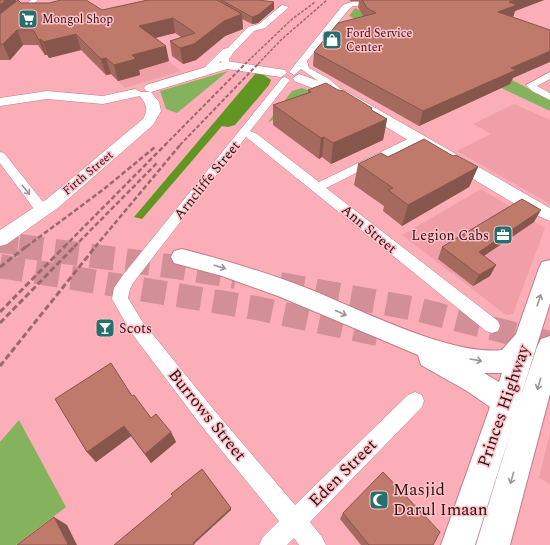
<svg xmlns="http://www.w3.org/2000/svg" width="550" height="545" font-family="Spectral,serif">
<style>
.built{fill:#f09ea8}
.green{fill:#85b35d}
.forest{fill:#619622}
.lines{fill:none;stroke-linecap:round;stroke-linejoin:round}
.highway-tunnel-far1{stroke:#d28f97;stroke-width:18;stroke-dasharray:18 10;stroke-linecap:butt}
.highway-tunnel{stroke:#d28f97;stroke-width:24;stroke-dasharray:24 12;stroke-linecap:butt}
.street-casing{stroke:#c37b84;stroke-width:1}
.secondary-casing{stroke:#c37b84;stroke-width:1}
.highway-casing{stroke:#c37b84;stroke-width:2}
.street{fill:#fff;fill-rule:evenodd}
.secondary{fill:#fff;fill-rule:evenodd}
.highway{fill:#fff;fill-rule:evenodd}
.rail-far3{stroke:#9e676e;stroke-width:1.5;stroke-dasharray:3 1.5;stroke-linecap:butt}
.rail-far2{stroke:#9e676e;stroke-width:2;stroke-dasharray:4 2;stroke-linecap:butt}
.rail-far1{stroke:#9e676e;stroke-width:2.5;stroke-dasharray:5 2.5;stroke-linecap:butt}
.rail{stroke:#9e676e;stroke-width:3;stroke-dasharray:6 3;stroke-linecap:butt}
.wall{fill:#a5695d}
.shaded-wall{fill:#86554c}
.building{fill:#c07a6c;stroke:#86554c}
.oneway{stroke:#a09496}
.labels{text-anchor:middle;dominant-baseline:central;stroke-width:3;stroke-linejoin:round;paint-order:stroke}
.far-poi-label{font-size:12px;fill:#2c1115;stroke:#ffc0c7;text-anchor:start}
.far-street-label{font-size:12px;fill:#2c1115;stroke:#ffc0c7}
.street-label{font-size:14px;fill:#2c1115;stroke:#ffc0c7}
.poi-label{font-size:14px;fill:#2c1115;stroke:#ffc0c7;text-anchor:end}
.near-street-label{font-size:17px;fill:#2c1115;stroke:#ffc0c7}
.near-poi-label{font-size:17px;fill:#2c1115;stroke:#ffc0c7;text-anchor:start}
</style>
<rect width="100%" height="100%" fill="#fbaeb7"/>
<g class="built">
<polygon points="59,27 146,44 181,71 125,88 111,74 106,75"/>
<polygon points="514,104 550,120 550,204 457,151 491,134 473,124"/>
<polygon points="481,189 545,228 513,314 506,315 402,235"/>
<polygon points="550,434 550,484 539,478"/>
</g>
<g class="green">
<polygon points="355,8 516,82 550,100 550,111 349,16"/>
<polygon points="228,71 177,113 166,109 160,91"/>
<polygon points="302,88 330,98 268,122 292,91"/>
<polygon points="19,420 66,507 16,545 0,545 0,442"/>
</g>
<polygon class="forest" points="256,73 264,75 271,80 269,85 235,125 228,127 222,126 142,219 134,217"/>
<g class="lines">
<polyline class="highway-tunnel-far1" points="0,244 26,247"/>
<g class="highway-tunnel">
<polyline points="19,246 176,267 236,277"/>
<polyline points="0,266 256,308 387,336"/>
<polyline points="280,284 416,309 550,343"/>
</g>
<defs>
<g id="street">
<polygon points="31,0 38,0 0,33 0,27"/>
<polygon points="351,2 380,1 383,3 380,5 353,6 349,9 307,61 309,68 329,79 344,92 346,94 341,97 301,69 294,75 289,72 343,5"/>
<polygon points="282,5 289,7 265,28 254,31 234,52 229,59 229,67 223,67 221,61 210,72 204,72 204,68 223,49 228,48 248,27 259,24"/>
<polygon points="550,72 550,79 537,86 550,93 550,100 532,91 526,85"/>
<polygon points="285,77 290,80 250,131 257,134 319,182 412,137 420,137 422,139 420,141 326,188 498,321 500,326 498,331 492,333 486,331 246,137 133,283 130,289 128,298 142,321 214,410 295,505 408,395 415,392 422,395 424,401 422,407 310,522 322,537 326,545 299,545 294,538 287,545 259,545 263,537 279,521 200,424 130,331 112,299 114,288 123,275 282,78"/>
<polygon points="0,152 4,153 47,207 49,210 47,213 37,213 0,163"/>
</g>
<g id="secondary">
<polygon points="226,61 285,70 287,73 281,77 227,69 151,92 146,91 144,88 146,85"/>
<polygon points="299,74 346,91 550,208 550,221 525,210 336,97 294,81 293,78"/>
<path d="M135 89 141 92H151L159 102 161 111 153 125 59 207 7 244 0 246V230L47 199 143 119C149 109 146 104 140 96L103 104 47 99 0 106V98L47 91 103 96Z"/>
</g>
<path id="highway" d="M182 249C225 260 268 273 309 289 359 309 450 356 502 350L516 334 539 268 542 262 550 260V303L520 399 537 347 541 339 550 336V394L510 545H476L512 428 475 545H441L490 407 467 391 421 365 418 355 278 296 222 276 174 263 171 257 174 251ZM484 373H502L499 382Z"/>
</defs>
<use href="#street" class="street-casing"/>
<use href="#secondary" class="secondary-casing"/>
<use href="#highway" class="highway-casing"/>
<use href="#street" class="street"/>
<use href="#secondary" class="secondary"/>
<use href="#highway" class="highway"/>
<g class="rail-far3">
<polyline points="245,64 291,20 315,2"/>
<polyline points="258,64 282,39 327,0"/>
</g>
<g class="rail-far2">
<polyline points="165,145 246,63"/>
<polyline points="180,145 259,63"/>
</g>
<g class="rail-far1">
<polyline points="26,247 104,189 155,147"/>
<polyline points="64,247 166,144"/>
<polyline points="74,247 157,163"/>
<polyline points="95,247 181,144"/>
</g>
<g class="rail">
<polyline points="0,267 27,246"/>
<polyline points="0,312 65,246"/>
<polyline points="0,323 75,246"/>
<polyline points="0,366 96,246"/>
</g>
</g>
<g class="wall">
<polygon points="0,0 16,0 16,2 21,3 102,10 148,0 258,0 274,9 258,23 252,24 242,19 243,29 225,36 196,60 183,64 172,56 170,41 181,37 175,33 155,38 169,61 139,70 140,75 118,81 111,74 106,75 81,50 49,58 47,55 45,55 38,45 23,45 10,60 0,60"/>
<polygon points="349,0 544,0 515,11 513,17 513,78 510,84 419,126 313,66 314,52 363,16 358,7 359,1 351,1"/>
<polygon points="308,90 338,90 387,119 383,140 331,164 322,157 319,159 273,125 273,105 308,93"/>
<polygon points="453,156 478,167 469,187 402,226 383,211 384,206 354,185 358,164 388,157"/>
<polygon points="534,222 484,256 490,276 473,286 438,259 442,247"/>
<polygon points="132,396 151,418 171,432 176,442 151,463 131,436 96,462 87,452"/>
<polygon points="343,513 433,545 361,545 340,519"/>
</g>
<g class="shaded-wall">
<polygon points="6,0 16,0 19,8 0,25 0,5"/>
<polygon points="516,0 544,0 515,11 513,17 498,12 509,2"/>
<polygon points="274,2 274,9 258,23 252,24 252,17"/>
<polygon points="242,14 243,29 225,36 196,60 183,64 180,48 224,21"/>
<polygon points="173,18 175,33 143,41 139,26"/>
<polygon points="17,30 23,45 10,60 3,44"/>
<polygon points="76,34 81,50 49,58 43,42"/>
<polygon points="41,39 47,55 45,55 39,40"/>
<polygon points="166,46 169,61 139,70 140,75 118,81 114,65 132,55"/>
<polygon points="550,51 550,62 513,78 510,84 419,126 423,111 511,68"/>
<polygon points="106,58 111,74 106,75 101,59"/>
<polygon points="372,108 369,127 387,119 383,140 331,164 333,143"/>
<polygon points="324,137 322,157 319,159 321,138"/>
<polygon points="478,167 469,187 402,226 408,205"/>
<polygon points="541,210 534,222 473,263 479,252"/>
<polygon points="496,265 490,276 473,286 479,275"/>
<polygon points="124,426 131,436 96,462 87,452"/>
<polygon points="171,432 176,442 151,463 145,454"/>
<polygon points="231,508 231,510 194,544 193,543"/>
<polygon points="54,517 67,525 77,545 67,545"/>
</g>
<g class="building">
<polygon points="0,0 6,0 0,5"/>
<polygon points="18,0 21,3 49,3 61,0 86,0 102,10 148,0 217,0 242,14 224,21 194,44 180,48 170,41 195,33 173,18 139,26 166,46 132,55 136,59 114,65 106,58 101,59 76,34 43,42 41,39 39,40 33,30 17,30 3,44 0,44 0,14"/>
<polygon points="221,0 258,0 274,2 258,15 252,17"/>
<polygon points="362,0 516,0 509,2 517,5 498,12 550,30 550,51 511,68 516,70 423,111 314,52 338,23 376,13 367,8"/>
<polygon points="326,83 338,90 344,91 372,108 371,109 373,111 387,119 333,143 324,137 321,138 273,105 311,92 308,90"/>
<polygon points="424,139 453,156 456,155 478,167 408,205 388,190 393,188 358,164 381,153 388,157"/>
<polygon points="522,199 541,210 479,252 496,265 479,275 442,247"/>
<polygon points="111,363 132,396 134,395 151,418 156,414 171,432 145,454 124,426 87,452 55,399"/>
<polygon points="202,469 231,508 193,543 194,545 114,545 173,496 171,494"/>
<polygon points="383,472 440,532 433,545 369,545 343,513"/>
<polygon points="54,517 68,544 67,545 17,545"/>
</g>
<defs><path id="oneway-shaft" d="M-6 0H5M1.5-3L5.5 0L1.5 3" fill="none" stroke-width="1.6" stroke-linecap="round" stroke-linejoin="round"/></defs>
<g class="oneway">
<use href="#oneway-shaft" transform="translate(26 190) rotate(51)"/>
<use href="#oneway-shaft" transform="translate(220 267) rotate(16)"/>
<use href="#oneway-shaft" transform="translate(539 300) rotate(-72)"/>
<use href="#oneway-shaft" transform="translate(341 313) rotate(24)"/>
<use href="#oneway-shaft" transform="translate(476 360) rotate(10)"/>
<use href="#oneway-shaft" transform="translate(539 384) rotate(106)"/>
<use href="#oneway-shaft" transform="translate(512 478) rotate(106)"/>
</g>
<defs>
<symbol id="supermarket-square" viewBox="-11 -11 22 22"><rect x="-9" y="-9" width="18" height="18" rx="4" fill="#256f6c" stroke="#ffc0c7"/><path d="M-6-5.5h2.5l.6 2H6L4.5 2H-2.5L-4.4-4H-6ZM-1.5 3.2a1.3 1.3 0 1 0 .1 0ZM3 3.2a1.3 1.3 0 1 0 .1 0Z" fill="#fff"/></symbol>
<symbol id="shop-square" viewBox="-11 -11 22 22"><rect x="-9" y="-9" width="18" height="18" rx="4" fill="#256f6c" stroke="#ffc0c7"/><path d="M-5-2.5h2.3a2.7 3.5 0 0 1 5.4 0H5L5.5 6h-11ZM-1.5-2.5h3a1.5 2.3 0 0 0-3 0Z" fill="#fff"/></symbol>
<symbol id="office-square" viewBox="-11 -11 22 22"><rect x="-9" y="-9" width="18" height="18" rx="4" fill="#256f6c" stroke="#ffc0c7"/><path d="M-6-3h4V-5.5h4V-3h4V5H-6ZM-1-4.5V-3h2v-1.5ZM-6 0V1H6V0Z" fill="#fff"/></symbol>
<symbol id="bar-square" viewBox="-11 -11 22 22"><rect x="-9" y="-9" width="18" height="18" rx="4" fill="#256f6c" stroke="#ffc0c7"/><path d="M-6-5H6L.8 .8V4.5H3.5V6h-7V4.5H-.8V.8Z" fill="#fff"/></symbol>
<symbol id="mosque-square" viewBox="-11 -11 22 22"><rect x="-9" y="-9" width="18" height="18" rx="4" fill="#256f6c" stroke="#ffc0c7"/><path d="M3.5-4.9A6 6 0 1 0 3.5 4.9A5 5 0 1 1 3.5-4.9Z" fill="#fff"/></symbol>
</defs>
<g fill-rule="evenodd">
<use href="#supermarket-square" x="17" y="8" width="22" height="22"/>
<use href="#shop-square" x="321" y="29" width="22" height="22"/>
<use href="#office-square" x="492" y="224" width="22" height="22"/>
<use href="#bar-square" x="94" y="317" width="22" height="22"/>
<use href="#mosque-square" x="368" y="489" width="22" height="22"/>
</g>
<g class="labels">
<g class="far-poi-label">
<text x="42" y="19">Mongol Shop</text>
<text x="346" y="33">Ford Service<tspan x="346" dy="14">Center</tspan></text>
</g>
<g class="far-street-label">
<text transform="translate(88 173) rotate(-40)">Firth Street</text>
</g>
<g class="street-label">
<text transform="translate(207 180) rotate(-51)">Arncliffe Street</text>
<text transform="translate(369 229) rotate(40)">Ann Street</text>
</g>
<g class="poi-label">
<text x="489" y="235">Legion Cabs</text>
<text x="119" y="328" text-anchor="start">Scots</text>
</g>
<g class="near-street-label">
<text transform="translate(504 406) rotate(-71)">Princes Highway</text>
<text transform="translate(207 415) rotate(51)">Burrows Street</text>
<text transform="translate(343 473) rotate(-45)">Eden Street</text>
</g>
<g class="near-poi-label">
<text x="393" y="490">Masjid<tspan x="393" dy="20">Darul Imaan</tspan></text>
</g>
</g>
</svg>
